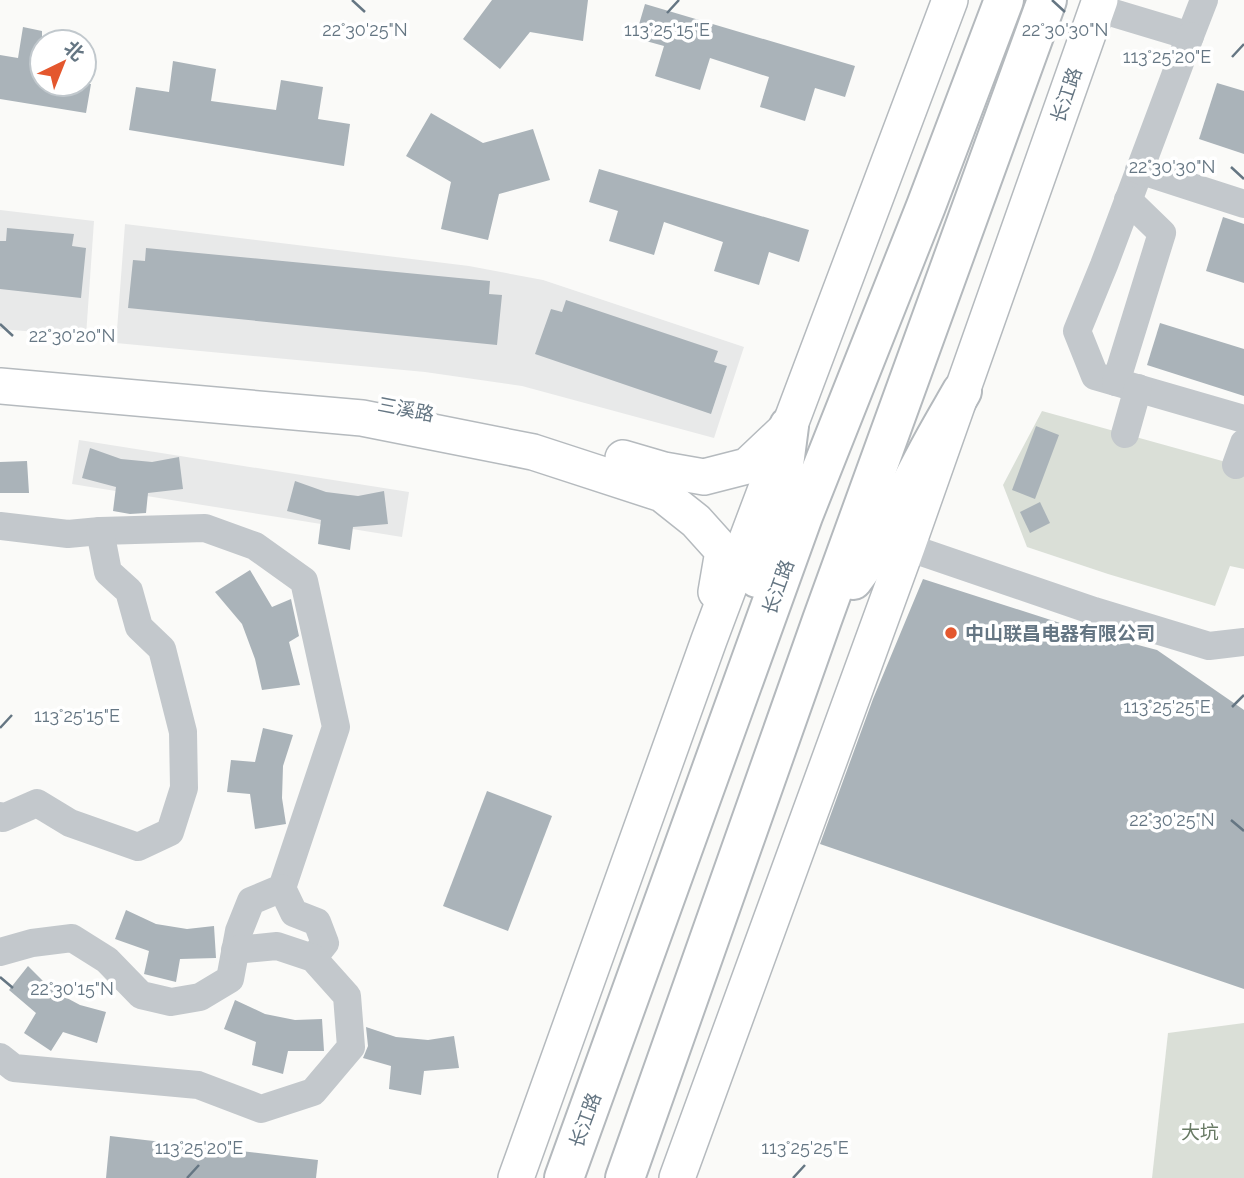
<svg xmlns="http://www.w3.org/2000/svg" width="1244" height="1178" font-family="Raleway,'Noto Sans SC',sans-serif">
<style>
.built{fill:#e8e9e9}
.green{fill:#dadfd7}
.building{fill:#aab3b9}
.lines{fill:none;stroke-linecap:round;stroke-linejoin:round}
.major-casing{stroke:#b5babe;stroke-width:38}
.highway-casing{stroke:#b4b9bd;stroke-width:42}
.minor{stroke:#c3c8cc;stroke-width:28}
.major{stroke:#fff;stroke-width:35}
.highway{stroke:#fff;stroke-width:38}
.ticks{fill:none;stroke:#657683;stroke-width:2.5}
.poi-dot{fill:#e4572e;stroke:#fff;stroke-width:2.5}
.labels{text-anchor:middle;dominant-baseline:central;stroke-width:7;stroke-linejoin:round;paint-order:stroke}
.street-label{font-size:19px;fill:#657683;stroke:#fff}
.poi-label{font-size:19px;font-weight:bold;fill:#657683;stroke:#fff;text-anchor:start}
.park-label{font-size:19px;fill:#687a64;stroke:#fff}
.ticks-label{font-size:18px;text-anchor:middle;fill:#657683;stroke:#fff;stroke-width:7;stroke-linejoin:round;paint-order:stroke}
</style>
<rect width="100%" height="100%" fill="#fafaf8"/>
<g class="built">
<polygon points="0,210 94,221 86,336 0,329"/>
<polygon points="125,224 469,266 543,280 744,347 714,438 522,386 425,372 116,343"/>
<polygon points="79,440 409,492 402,537 72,484"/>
</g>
<g class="green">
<polygon points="1042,411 1244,467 1244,569 1230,566 1215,606 1108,574 1027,547 1003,485"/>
<polygon points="1244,1023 1244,1178 1152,1178 1168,1033"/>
</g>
<g class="building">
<polygon points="492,0 588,0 583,41 530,32 500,69 463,39"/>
<polygon points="645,4 855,66 845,97 815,88 805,121 760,107 769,77 710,58 700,90 655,76 664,46 635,38"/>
<polygon points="23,27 42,31 42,84 91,84 86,113 0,99 0,55 18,58"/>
<polygon points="173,61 216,69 211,101 276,110 281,80 323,87 318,119 350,124 344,166 129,130 136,87 169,92"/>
<polygon points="1217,83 1244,91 1244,154 1199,139"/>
<polygon points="431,113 483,143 533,129 550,180 499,194 488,240 441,229 451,182 406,156"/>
<polygon points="599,169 809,230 799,262 769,252 759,285 714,271 723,242 664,222 654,255 609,241 618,211 589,202"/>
<polygon points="1223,217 1244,224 1244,283 1206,271"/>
<polygon points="7,228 74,234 72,246 86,248 81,298 0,289 0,241 6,241"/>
<polygon points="146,248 490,281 489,294 502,295 497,345 128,308 133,260 145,261"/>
<polygon points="566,300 718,351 714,362 727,366 711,414 535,354 551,309 562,312"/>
<polygon points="1160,323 1244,349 1244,396 1147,365"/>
<polygon points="1036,426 1059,435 1035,499 1012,490"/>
<polygon points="90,448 121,459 152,462 179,457 183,489 148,493 146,513 130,514 113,511 116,487 82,478"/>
<polygon points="27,461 29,493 0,493 0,462"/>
<polygon points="295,481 326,492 358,496 384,491 388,524 353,527 350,550 318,544 321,520 287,511"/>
<polygon points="1040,502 1050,523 1030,533 1020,512"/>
<polygon points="250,570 272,607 291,599 299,636 289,642 300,685 262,690 255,659 242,624 215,592"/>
<polygon points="923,579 1085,631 1157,650 1244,710 1244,989 820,844 873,699"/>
<polygon points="263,728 293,735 283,766 282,798 286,824 255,829 250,794 227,792 231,760 255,762"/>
<polygon points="487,791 552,816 508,931 443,906"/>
<polygon points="126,910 156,924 187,929 214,926 216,958 180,959 176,982 144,974 149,951 115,939"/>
<polygon points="28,966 52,990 80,1005 106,1012 97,1043 63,1032 51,1051 24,1033 36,1013 9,990"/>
<polygon points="235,1000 265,1014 295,1020 322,1019 324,1051 288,1051 283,1074 252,1065 256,1042 224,1029"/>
<polygon points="366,1027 396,1037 428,1040 454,1036 459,1068 424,1071 421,1095 389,1089 391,1066 363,1058 368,1046"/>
<polygon points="110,1136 318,1160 316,1178 106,1178"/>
</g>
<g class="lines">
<defs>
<g id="major">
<polyline points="0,386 362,418 533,452 662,494 696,521 723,551 716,592"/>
<polyline points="623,458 664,470 704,477 747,466 784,431"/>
<polyline points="516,1178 709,640 950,0"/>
<polyline points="677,1178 907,547 1100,0"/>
</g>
<g id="highway">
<polyline points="757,578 781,488 789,426"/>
<path d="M853 580C883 541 904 496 927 453 938 432 950 412 962 391"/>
<polyline points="564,1178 803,516 926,206 1004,0"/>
<polyline points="625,1178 822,620 1047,0"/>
</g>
</defs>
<use href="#major" class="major-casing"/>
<use href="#highway" class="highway-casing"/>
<g class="minor">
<polyline points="1097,8 1190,36 1204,0"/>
<polyline points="1190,36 1104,265 1077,331 1095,376 1244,419"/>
<polyline points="1139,170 1244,204"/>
<polyline points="1116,382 1162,233 1128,200"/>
<polyline points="1125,434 1138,388"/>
<polyline points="1236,465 1244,443"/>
<polyline points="0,526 68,534 100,531 205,528 255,546 304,581 336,727 282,888 251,901 239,931 230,979 200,997 171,1002 141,995 107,960 72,938 32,943 0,952"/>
<polyline points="907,547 1094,611 1209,646 1244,642"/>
<polyline points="0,816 3,818 37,803 70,823 138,847 170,832 184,788 183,732 162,649 139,627 129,591 108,572 100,531"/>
<polyline points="282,888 294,913 317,922 325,943 313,958"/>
<polyline points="0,1057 14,1068 198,1085 261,1109 313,1092 351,1047 347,996 313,958 277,946 235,950"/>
</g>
<use href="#major" class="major"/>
<use href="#highway" class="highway"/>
</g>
<path class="ticks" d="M352 0 365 12M1052 0 1065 12M667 13 679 0M1232 57 1244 44M1231 167 1244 179M0 324 13 336M1232 707 1244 695M0 728 12 715M1231 820 1244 831M0 977 13 988M187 1178 199 1165M793 1178 805 1165"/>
<circle class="poi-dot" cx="951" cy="633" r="7"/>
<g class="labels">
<g class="street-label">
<text transform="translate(1066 95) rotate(-71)">长江路</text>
<text transform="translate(406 409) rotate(11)">三溪路</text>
<text transform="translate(778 587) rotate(-70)">长江路</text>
<text transform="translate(585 1120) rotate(-70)">长江路</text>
</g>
<g class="poi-label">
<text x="965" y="633">中山联昌电器有限公司</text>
</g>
<g class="park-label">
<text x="1200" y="1132">大坑</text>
</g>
</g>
<g class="ticks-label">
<text x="1065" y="36">22°30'30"N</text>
<text x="365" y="36">22°30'25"N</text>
<text x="667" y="36">113°25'15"E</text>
<text x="1167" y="63">113°25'20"E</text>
<text x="1172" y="173">22°30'30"N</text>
<text x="72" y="342">22°30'20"N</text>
<text x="1167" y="713">113°25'25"E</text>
<text x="77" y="722">113°25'15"E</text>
<text x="1172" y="826">22°30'25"N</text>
<text x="72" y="995">22°30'15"N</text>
<text x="199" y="1154">113°25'20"E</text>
<text x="805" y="1154">113°25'25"E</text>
</g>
<g transform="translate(63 63) rotate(43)"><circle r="33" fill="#ffffff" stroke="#c1c8cd" stroke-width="2"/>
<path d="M0-5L12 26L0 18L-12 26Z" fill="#e4572e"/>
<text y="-10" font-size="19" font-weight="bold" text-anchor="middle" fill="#657683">北</text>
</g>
</svg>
